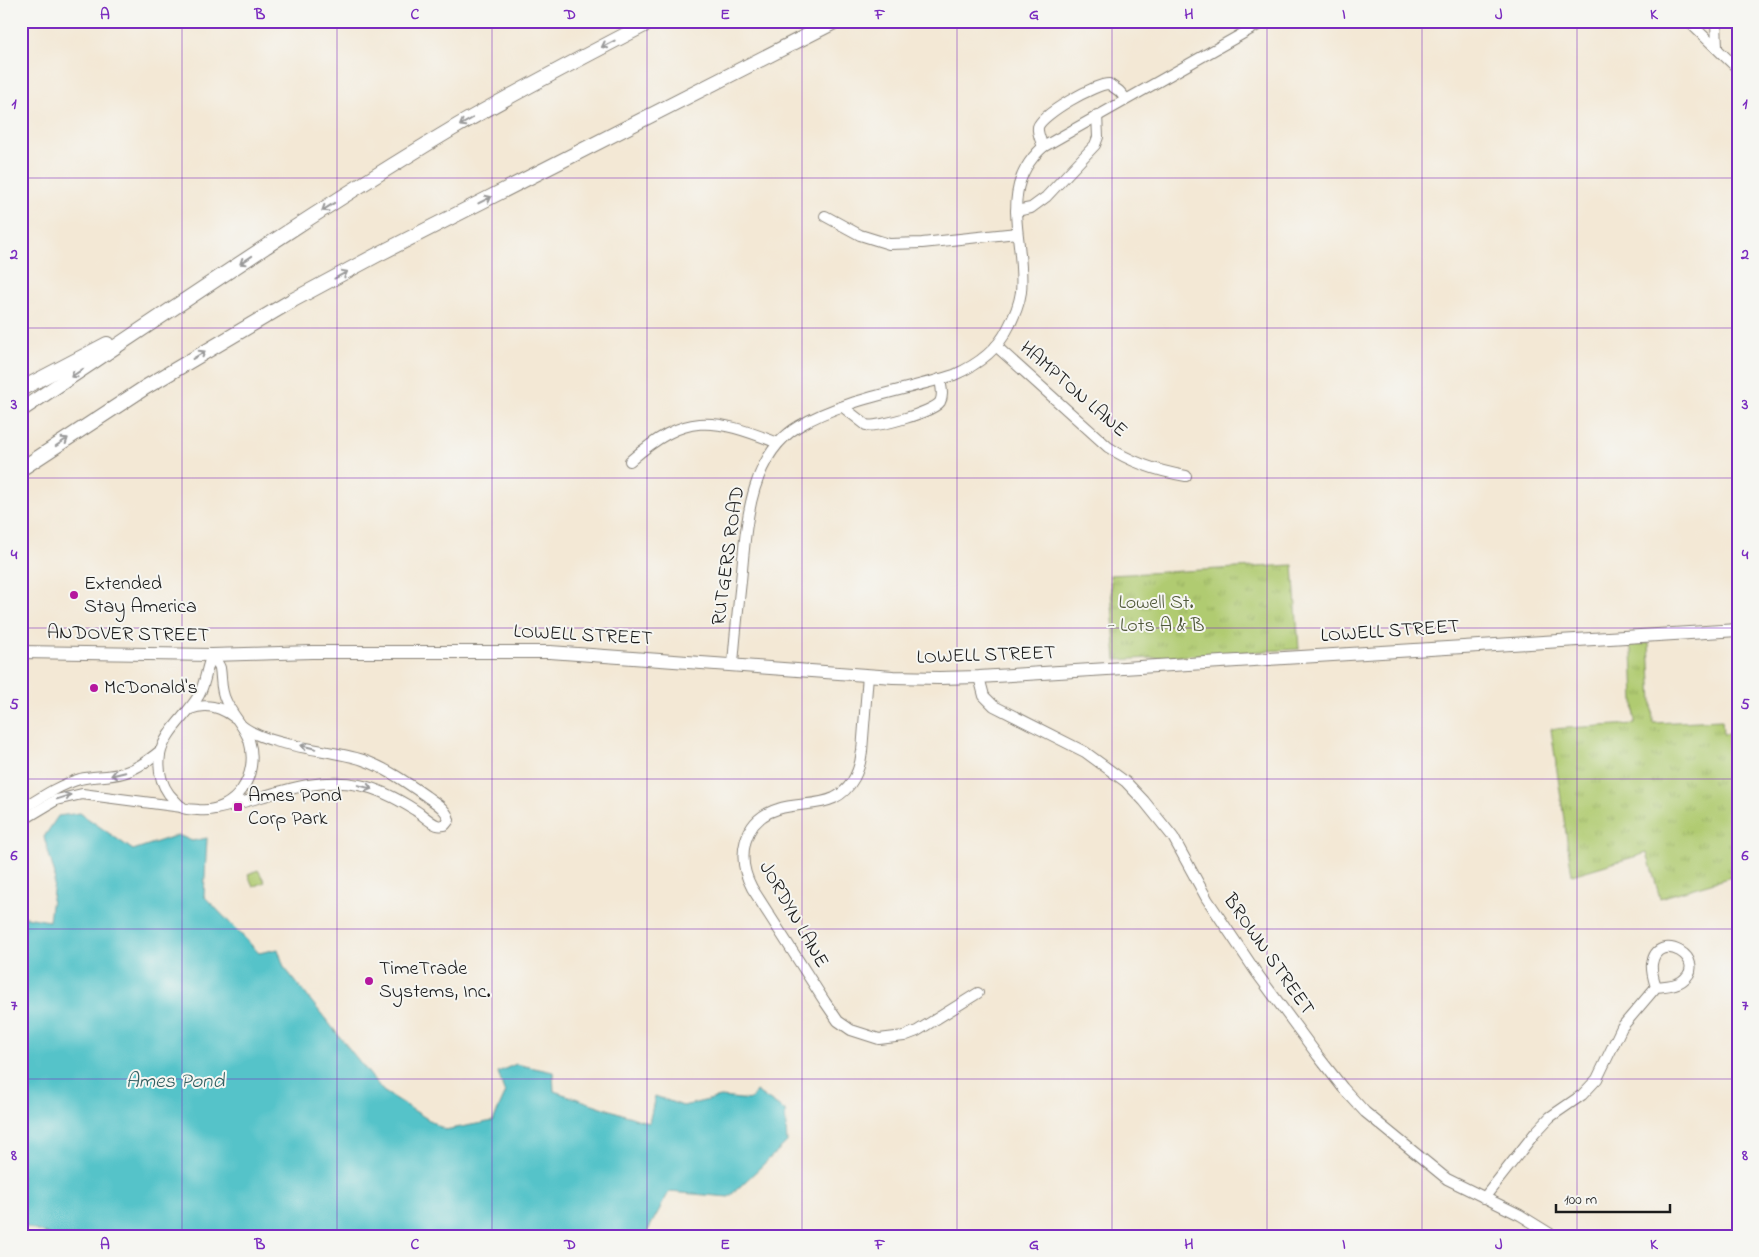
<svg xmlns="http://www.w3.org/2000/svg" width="1759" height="1257" font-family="'Indie Flower',sans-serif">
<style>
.park{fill:url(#park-tufts);stroke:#667446}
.garden{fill:#b0cb71;stroke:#667446}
.water{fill:#55c3c9;stroke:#387072}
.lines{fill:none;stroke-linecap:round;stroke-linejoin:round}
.minor-casing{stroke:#888278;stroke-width:12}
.major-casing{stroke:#888278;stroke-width:14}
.highway-casing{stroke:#888278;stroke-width:16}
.minor{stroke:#fff;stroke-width:10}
.major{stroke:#fff;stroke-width:12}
.highway{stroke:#fff;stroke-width:14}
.oneway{stroke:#999}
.grid{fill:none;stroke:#7b2cbf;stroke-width:1;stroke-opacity:0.55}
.poi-dot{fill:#b5179e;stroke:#f6f6f2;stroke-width:2}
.labels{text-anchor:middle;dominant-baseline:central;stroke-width:4;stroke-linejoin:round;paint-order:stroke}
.street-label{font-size:20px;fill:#1c1c1c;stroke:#f6f6f2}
.poi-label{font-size:20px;fill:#1c1c1c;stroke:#f6f6f2;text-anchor:start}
.park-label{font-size:20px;fill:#50593a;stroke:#f6f6f2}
.water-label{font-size:21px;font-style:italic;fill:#335f61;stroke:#f6f6f2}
.neatline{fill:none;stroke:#7b2cbf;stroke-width:2}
.grid-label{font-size:16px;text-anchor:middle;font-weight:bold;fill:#7b2cbf}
</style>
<defs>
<pattern id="park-tufts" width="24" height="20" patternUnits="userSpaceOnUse" patternTransform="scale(1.25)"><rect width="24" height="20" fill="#b0cb71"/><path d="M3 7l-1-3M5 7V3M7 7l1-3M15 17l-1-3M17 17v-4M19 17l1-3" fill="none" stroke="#97ae61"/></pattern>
</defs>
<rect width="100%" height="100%" fill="#f6f6f2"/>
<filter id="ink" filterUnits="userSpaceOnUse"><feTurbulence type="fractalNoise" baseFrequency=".02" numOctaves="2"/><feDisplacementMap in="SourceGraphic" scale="10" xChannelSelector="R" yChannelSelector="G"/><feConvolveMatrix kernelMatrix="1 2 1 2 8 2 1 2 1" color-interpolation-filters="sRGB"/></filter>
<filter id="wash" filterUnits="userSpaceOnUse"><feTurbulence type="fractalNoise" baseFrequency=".0096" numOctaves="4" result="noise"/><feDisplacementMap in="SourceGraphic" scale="20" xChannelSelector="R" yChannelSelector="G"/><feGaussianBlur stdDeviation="1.12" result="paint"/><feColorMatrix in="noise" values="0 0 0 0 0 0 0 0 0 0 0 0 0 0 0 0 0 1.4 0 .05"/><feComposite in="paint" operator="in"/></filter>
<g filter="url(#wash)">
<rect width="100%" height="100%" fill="#f3e8d5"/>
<g class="park">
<polygon points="1293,565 1299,649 1116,660 1110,575"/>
<polygon points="1649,643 1653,723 1722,720 1723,734 1738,733 1738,875 1660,898 1647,853 1572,875 1551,729 1635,724 1632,651 1630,647 1626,645"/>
</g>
<polygon class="garden" points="258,870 265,882 253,887 248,874"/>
<polygon class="water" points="80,813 133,850 178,835 192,841 207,838 204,896 259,953 278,949 284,967 383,1091 445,1130 493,1121 505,1094 498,1072 516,1064 553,1072 554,1091 649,1123 655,1096 683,1106 721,1097 751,1100 756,1091 785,1111 787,1142 729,1197 669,1192 645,1236 52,1236 21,1225 21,916 49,921 55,875 44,837 58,816"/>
</g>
<g filter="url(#ink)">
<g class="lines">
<defs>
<g id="minor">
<polyline points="1688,21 1738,69"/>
<polyline points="1716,21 1717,48"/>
<path d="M1043 147C1041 141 1037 133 1038 127 1042 114 1095 84 1109 84L1119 91 1126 99"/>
<polyline points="1016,211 1031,208 1046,197 1095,145 1098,137 1097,115"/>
<polyline points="825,216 860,235 889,244 922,243 1017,233"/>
<path d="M996 346 1108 447C1132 463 1157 471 1186 476"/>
<path d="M843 407 866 425C877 428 933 412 940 402 944 395 941 387 940 379"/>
<path d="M630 461C686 412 711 417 778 443"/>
<path d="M212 655C214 659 219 664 220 668 222 680 220 689 226 701 232 715 244 726 249 740 260 775 236 814 198 810 193 809 187 810 183 808 178 805 173 798 169 794 161 783 158 769 160 755 164 732 188 715 199 695 206 682 206 668 212 655Z"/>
<path d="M733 664C735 637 738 609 741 581 746 529 748 456 799 426 844 399 904 391 954 375 977 365 997 351 1008 328 1014 317 1019 306 1021 292 1026 240 996 189 1043 147L1265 21"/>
<path d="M868 675 862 751C860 770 852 789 834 798 817 806 796 803 778 809 742 820 736 858 752 888L825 1002 838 1021 851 1030 879 1039 904 1036 917 1031 978 993"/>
<polyline points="979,677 984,696 994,706 1085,752 1126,782 1144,801 1173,837 1207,899 1256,972 1318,1056 1343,1088 1365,1112 1447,1179 1520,1215 1554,1236"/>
<path d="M190 709C205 703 221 707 234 717"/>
<path d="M215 809C263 800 309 775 359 785 379 789 398 799 415 810 422 814 429 822 437 825 441 826 441 825 445 825L449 820C447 809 434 802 426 796 406 782 386 768 363 760 329 749 269 747 242 726"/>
<path d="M21 810C40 798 59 785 80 779 94 776 109 777 123 773 137 769 149 760 160 751"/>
<polyline points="21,821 56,800 82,794 182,807"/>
<path d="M1484 1198 1535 1133 1550 1117 1582 1095 1597 1079 1622 1027 1656 987C1654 980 1651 972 1652 964 1657 928 1711 960 1682 981 1675 986 1664 986 1656 987"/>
</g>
<polyline id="major" points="21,652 212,655 312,652 550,652 893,677 939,678 979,677 1738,630"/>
<g id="highway">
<polyline points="21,389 107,344"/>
<path d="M21 410C164 315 305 217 452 129 517 91 585 56 652 21"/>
<polyline points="21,469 146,387 293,300 375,256 836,21"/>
</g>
</defs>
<use href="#minor" class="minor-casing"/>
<use href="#major" class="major-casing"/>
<use href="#highway" class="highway-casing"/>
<use href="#minor" class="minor"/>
<use href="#major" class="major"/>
<use href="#highway" class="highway"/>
</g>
<defs><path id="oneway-shaft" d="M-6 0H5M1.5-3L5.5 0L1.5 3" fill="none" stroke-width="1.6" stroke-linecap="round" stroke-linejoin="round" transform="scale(1.25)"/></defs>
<g class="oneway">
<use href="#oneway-shaft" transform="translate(608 44) rotate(153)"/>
<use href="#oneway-shaft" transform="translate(466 122) rotate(150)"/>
<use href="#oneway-shaft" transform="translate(485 200) rotate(-27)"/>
<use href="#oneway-shaft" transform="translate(328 207) rotate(147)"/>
<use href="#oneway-shaft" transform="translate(246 260) rotate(146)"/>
<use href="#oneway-shaft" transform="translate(341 275) rotate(-28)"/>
<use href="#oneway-shaft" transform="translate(199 355) rotate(-31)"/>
<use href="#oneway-shaft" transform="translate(77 373) rotate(146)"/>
<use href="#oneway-shaft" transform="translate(62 442) rotate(-34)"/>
<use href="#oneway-shaft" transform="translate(308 747) rotate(-167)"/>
<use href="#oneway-shaft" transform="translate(118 774) rotate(167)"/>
<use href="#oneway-shaft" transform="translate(365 787) rotate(15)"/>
<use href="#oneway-shaft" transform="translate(64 797) rotate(-18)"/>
</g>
</g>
<path class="grid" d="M182 21V1236M337 21V1236M492 21V1236M647 21V1236M802 21V1236M957 21V1236M1112 21V1236M1267 21V1236M1422 21V1236M1577 21V1236M21 178H1738M21 328H1738M21 478H1738M21 628H1738M21 779H1738M21 929H1738M21 1079H1738"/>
<g class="poi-dot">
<circle cx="74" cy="595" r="5"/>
<circle cx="94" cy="688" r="5"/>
<rect x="233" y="802" width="10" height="10" rx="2.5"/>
<circle cx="369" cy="981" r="5"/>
</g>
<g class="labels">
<g class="street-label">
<text transform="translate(1073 390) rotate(41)">HAMPTON LANE</text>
<text transform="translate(729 556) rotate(-82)">RUTGERS ROAD</text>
<text transform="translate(1390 632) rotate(-4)">LOWELL STREET</text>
<text transform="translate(128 635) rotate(1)">ANDOVER STREET</text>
<text transform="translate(583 636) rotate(3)">LOWELL STREET</text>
<text transform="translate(986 656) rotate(-2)">LOWELL STREET</text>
<text transform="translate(793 915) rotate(60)">JORDYN LANE</text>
<text transform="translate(1268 955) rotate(55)">BROWN STREET</text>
</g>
<g class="poi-label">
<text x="84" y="584">Extended<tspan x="84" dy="23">Stay America</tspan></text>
<text x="104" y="688">McDonald's</text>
<text x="248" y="796">Ames Pond<tspan x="248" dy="23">Corp Park</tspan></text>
<text x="379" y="969">TimeTrade<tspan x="379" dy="23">Systems, Inc.</tspan></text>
</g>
<g class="park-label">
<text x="1156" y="603">Lowell St.<tspan x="1156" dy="23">- Lots A &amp; B</tspan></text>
</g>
<g class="water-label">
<text x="175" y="1082">Ames Pond</text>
</g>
</g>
<rect width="1759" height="1257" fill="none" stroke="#f6f6f2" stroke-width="55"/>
<path d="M1556 1204v8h114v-8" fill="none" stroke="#1c1c1c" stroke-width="2.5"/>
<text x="1564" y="1204" font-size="15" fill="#1c1c1c" stroke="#f6f6f2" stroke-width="4" paint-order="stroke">100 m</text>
<rect x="28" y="28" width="1704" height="1202" class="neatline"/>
<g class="grid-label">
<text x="105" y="19">A</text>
<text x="260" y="19">B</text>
<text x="415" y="19">C</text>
<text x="570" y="19">D</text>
<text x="725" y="19">E</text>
<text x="880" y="19">F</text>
<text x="1034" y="19">G</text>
<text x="1189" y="19">H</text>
<text x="1344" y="19">I</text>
<text x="1499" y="19">J</text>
<text x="1654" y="19">K</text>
<text x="14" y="108">1</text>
<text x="1745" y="108">1</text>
<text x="14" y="259">2</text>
<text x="1745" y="259">2</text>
<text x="14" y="409">3</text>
<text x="1745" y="409">3</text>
<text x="14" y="559">4</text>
<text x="1745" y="559">4</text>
<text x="14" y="709">5</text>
<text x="1745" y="709">5</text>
<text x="14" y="860">6</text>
<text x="1745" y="860">6</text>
<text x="14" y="1010">7</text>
<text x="1745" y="1010">7</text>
<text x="14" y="1160">8</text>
<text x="1745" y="1160">8</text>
<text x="105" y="1249">A</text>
<text x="260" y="1249">B</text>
<text x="415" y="1249">C</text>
<text x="570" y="1249">D</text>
<text x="725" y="1249">E</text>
<text x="880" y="1249">F</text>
<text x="1034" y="1249">G</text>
<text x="1189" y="1249">H</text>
<text x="1344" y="1249">I</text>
<text x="1499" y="1249">J</text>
<text x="1654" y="1249">K</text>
</g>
</svg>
